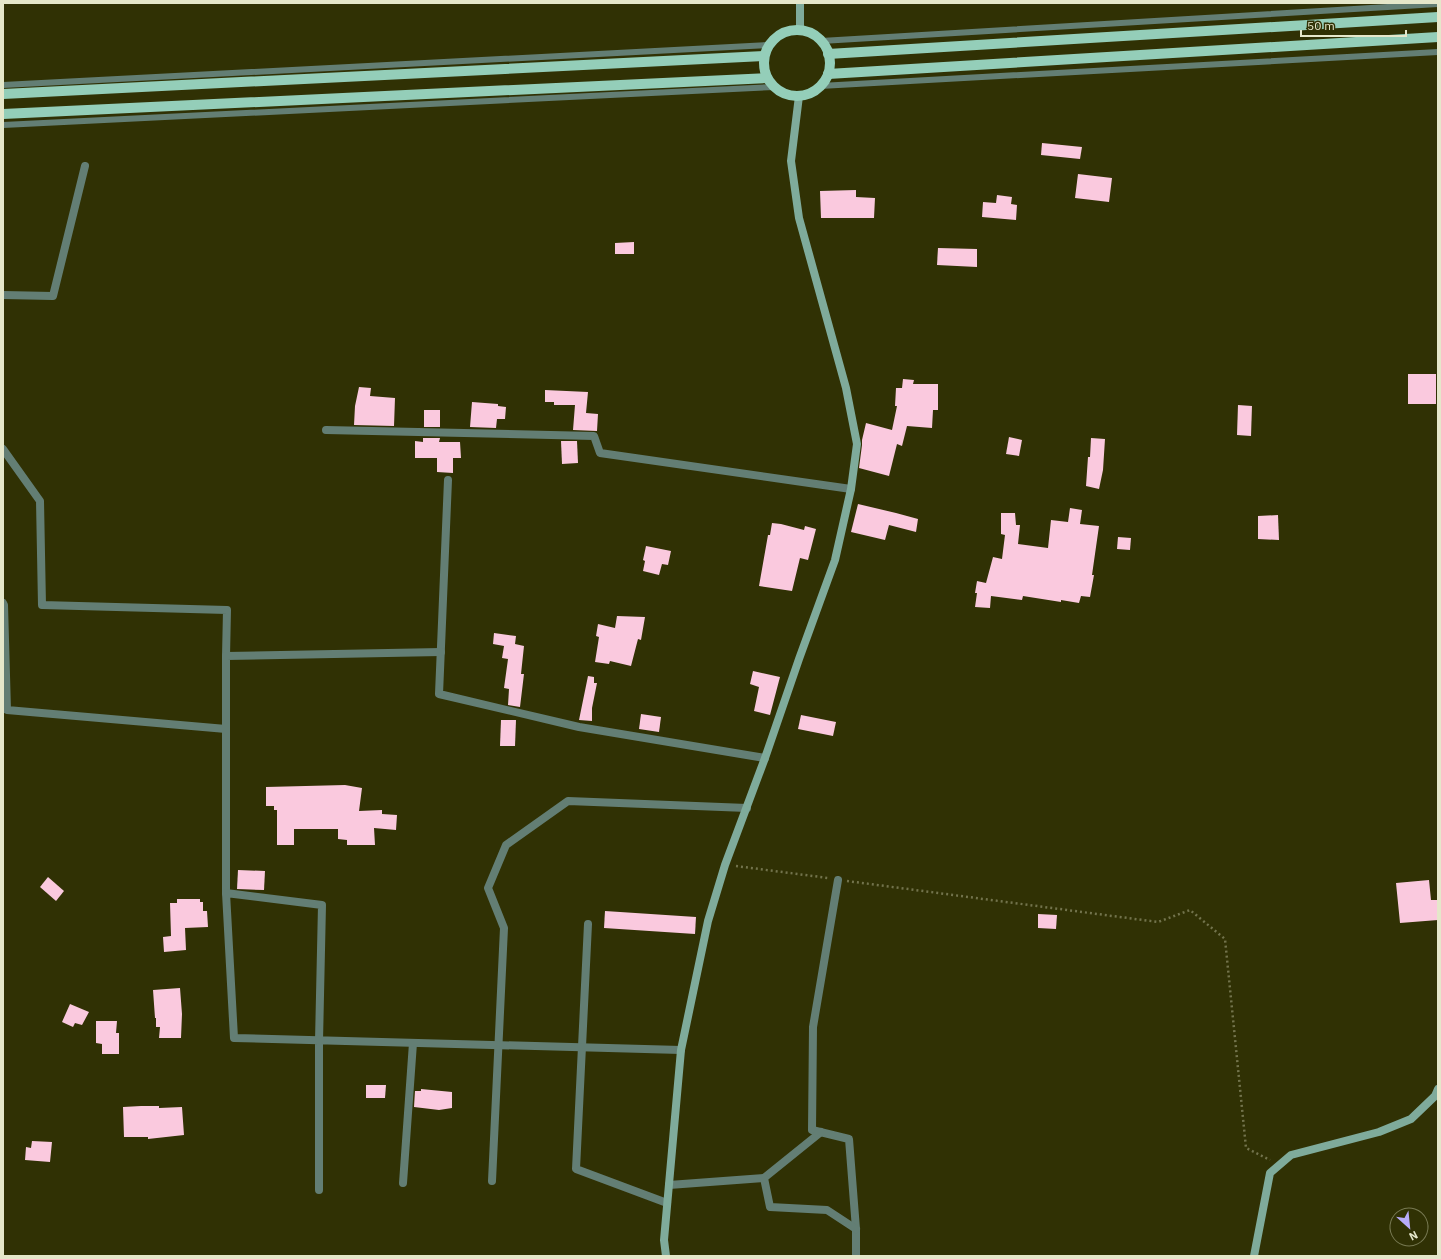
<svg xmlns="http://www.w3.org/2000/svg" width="1441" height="1259" font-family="'IBM Plex Sans',sans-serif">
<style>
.building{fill:#fac9de}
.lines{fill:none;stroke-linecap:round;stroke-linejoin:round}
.path{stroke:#72734c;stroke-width:2.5;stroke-dasharray:2 3;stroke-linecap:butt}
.lane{stroke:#637e74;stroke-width:6}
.street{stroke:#637e74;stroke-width:8}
.secondary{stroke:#7fab9b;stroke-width:8}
.primary{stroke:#94ceb9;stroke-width:10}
</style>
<rect width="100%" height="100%" fill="#303104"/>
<g class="building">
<polygon points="1042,143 1082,147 1080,159 1041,155"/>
<polygon points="1078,174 1112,178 1109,202 1075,198"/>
<polygon points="856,190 856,197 875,198 874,218 821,218 820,191"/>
<polygon points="997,195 1012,197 1011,204 1017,205 1016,220 982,217 983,202 996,203"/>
<polygon points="634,242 634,254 615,254 615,243"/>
<polygon points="938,248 977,249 977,267 937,265"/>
<rect x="1408" y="374" width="28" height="30"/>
<polygon points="903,379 914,380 913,384 938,384 938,410 933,410 932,428 907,426 902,446 897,444 889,476 859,468 862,445 862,440 866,423 892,430 897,406 895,406 896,388 902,388"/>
<polygon points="359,387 371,388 370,396 395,398 394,426 354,425 355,406"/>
<polygon points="545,390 588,392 586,413 598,414 597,431 573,430 575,405 554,405 554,402 545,402"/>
<polygon points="472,402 498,404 498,406 506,407 505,419 497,419 496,428 470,427"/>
<polygon points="1238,405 1252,406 1251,436 1237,435"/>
<rect x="424" y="410" width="16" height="17"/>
<polygon points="1009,437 1022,440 1019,456 1006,454"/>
<polygon points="423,438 440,438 439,442 460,442 461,458 453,458 453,473 437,472 437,458 415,458 415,441 423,442"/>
<polygon points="1091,438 1105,439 1103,470 1099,489 1086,486 1088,457 1090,457"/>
<polygon points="561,441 577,441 578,463 562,464"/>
<polygon points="858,504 896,513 918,519 916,532 889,525 885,540 851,532"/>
<polygon points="1070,508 1082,510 1080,524 1099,526 1092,575 1094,575 1090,597 1081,596 1079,603 1061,600 1061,602 1023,596 1022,600 991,596 990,608 975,607 977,593 975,593 977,581 986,583 993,557 1002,559 1005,535 1001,534 1001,513 1015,513 1016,525 1020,525 1018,544 1048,548 1051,520 1068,522"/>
<polygon points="1278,515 1279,540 1258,539 1258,516"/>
<polygon points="772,523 781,524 804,530 805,526 816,529 808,560 800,558 792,591 759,586 768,535 770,535"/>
<polygon points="1118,537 1131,538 1130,550 1117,549"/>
<polygon points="646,546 671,551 668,565 662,564 659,575 643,571 645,561 643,560"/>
<polygon points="617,616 645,617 641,640 638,639 631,666 610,661 609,664 595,662 599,637 596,636 598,624 615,628"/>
<polygon points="494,633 516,636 515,644 524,646 521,674 524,674 520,707 508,705 509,689 504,688 508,659 502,658 504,646 493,644"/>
<polygon points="753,671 780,677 770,715 754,711 759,687 750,684"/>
<polygon points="588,676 594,677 594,683 597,683 592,708 592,721 579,720"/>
<polygon points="641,714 661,717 659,732 639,729"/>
<polygon points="801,715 836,722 833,736 798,729"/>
<polygon points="501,720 516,720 515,746 500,746"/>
<polygon points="345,785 362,788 359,811 382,810 382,814 397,815 396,830 374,828 375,845 347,845 347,840 338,839 338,829 294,829 294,845 277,845 277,810 274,810 274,806 266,806 266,787"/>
<polygon points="238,870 265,871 264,890 237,889"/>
<polygon points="48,877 64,891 56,901 40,887"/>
<polygon points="1429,880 1431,900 1438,900 1438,920 1400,923 1396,883"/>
<polygon points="177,899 200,899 200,902 203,902 203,911 207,911 208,927 185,928 186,950 164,952 163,937 171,936 170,903 177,903"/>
<polygon points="605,911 696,917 695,934 604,928"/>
<polygon points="1038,914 1057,915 1056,929 1038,928"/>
<polygon points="180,988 182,1014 181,1038 159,1038 160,1027 156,1027 156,1018 155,1018 153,990"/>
<polygon points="70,1004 89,1012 82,1025 75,1023 73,1027 62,1022"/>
<polygon points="96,1021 117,1021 116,1033 119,1033 119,1054 102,1054 102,1044 96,1043"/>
<polygon points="366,1085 386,1085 385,1098 366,1098"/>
<polygon points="421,1089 452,1092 452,1108 439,1110 414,1107 415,1091 421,1091"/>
<polygon points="141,1106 159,1106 159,1108 182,1107 184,1135 148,1139 148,1137 124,1137 123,1107"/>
<polygon points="32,1141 52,1142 50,1162 25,1160 26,1147 31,1148"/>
</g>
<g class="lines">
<g class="path">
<polyline points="736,866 828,878"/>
<polyline points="847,881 1158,922 1190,910 1225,939 1246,1148 1270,1160"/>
</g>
<g class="lane">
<polyline points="821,41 1438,4"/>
<polyline points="3,85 769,45"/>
<polyline points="820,86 1438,52"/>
<polyline points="3,125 774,87"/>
</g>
<g class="street">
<polyline points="3,295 53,296 85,166"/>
<polyline points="326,430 594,436 600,453 851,489"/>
<polyline points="3,449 40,501 42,605 227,610 226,656"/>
<polyline points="448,480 439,694 579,727 765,758"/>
<polyline points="3,603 4,605 7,710 226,729"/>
<polyline points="838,880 813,1027 812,1130 849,1139 856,1229 856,1256"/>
<polyline points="226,893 226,656 441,652"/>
<polyline points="588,924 576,1169 667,1203"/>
<polyline points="821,1132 764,1178 770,1207 827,1210 856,1229"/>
<polyline points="492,1181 504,928 488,888 506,845 568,801 747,808"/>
<polyline points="403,1183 413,1043"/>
<polyline points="669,1185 764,1178"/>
<polyline points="319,1190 319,1041 322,905 226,893 234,1038 681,1050"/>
</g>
<g class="secondary">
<polyline points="800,31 800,3"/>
<polyline points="666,1256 664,1240 681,1050 708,921 725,865 765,758 799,659 835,560 851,489 857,444 846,388 799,218 791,161 799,96"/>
<polyline points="1254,1256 1270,1173 1291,1155 1379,1132 1411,1119 1435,1096 1438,1089"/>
</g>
<g class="primary">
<circle cx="797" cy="63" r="33"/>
<polyline points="828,54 1438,17"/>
<polyline points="828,74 1438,37"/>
<polyline points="3,94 764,56"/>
<polyline points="3,114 767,78"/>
</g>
</g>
<rect width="1441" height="1259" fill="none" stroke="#e5e7ca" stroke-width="8"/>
<g transform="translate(1409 1227) rotate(153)"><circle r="19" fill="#303104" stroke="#787a53"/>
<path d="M0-3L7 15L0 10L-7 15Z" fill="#b7abf8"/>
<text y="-6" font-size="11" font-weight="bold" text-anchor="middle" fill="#e5e7ca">N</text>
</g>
<path d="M1301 30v6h105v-6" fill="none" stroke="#e5e7ca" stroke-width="2"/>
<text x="1307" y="30" font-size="12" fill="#e5e7ca" stroke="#303104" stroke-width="3" paint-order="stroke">50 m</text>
</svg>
